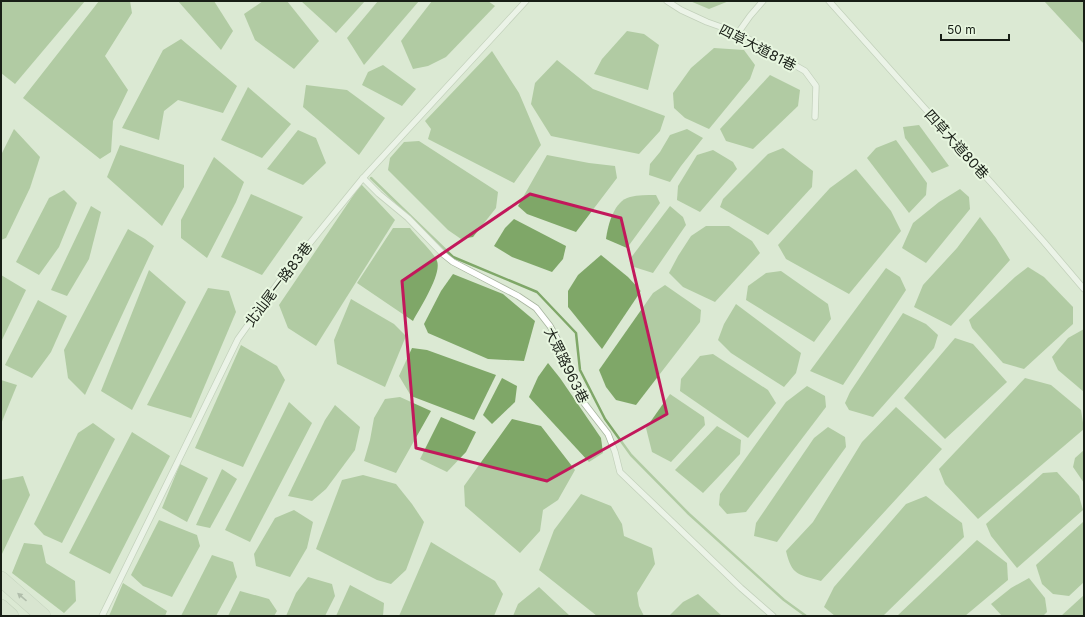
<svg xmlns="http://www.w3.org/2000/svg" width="1085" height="617" font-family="Inter,'Noto Sans TC',sans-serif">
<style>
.water{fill:#7fa768}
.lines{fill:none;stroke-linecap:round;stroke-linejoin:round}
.stream{stroke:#7fa768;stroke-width:2.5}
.lane-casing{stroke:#a7b49f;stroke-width:7}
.secondary-casing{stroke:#a7b49f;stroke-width:16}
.lane{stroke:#fff;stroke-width:5.5}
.secondary{stroke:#d4e0cd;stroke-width:15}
.oneway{fill:#7f897b}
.marked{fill:none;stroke:#c2185b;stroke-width:3;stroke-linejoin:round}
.labels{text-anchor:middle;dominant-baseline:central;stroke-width:4;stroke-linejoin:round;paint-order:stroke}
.street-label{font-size:14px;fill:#181e16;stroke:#e8f7e0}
</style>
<rect width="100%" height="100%" fill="#dbe9d3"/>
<g class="water">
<polygon points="1,1 85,1 15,84 1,73"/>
<polygon points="99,1 130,1 132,13 105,56 128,90 113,121 111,152 100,159 23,98"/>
<polygon points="178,1 214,1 233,31 221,50"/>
<polygon points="263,1 287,1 319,41 294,69 255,40 244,14"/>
<polygon points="301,1 365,1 336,33"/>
<polygon points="378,1 419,1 364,65 347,38"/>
<polygon points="432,1 488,1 495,6 446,57 428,66 413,69 401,41"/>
<polygon points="690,1 729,1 709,9"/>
<polygon points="1044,1 1084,1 1084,44"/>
<polygon points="627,31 644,34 659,45 648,90 594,74 602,59"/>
<polygon points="181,39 237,86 223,113 178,100 164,111 159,140 122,128 163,50"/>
<polygon points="714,48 744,50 755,65 750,79 709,129 685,118 674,108 673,93 691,68"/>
<polygon points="492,51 519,93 541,145 514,183 428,139 431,129 425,121"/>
<polygon points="557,60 593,89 665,116 660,131 639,154 551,136 531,104 535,83"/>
<polygon points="383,65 416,89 402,106 362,85 368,72"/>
<polygon points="770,75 800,90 798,106 753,149 726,141 720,129"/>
<polygon points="306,85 347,90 385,118 359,155 303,107"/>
<polygon points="248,87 291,124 262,158 221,140"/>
<polygon points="919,125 949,166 932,173 905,138 903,127"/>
<polygon points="14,129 40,157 30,188 6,238 1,240 1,155"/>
<polygon points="687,129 703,138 681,166 670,182 649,175 650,164 660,152 670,135"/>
<polygon points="298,130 316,138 326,163 303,185 267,169"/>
<polygon points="896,140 927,183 926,195 909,213 867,158 876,148"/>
<polygon points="419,141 498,192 496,208 473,237 461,239 448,230 388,170 390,158 404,142"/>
<polygon points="120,145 184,165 184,187 162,226 107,177"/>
<polygon points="783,148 813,171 812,187 768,235 720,207 723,199 768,154"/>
<polygon points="713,150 733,162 737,169 700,212 677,200 678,186 697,155"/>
<polygon points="547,155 589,163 615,166 617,178 576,232 527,214 518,206"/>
<polygon points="214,157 244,182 236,202 207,258 181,238 181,220"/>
<polygon points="856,169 891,211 901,231 849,294 786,259 778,245 830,188"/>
<polygon points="361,184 395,220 316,346 288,328 279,305"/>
<polygon points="960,189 969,197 970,209 926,263 902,248 913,223 939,202"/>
<polygon points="64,190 77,203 59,247 39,275 16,262 49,198"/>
<polygon points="251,194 303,217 262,275 221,257"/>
<path d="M656 195 660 203 627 248 606 239C608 224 614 201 630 197 638 195 647 195 656 195Z"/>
<polygon points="91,206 101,212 89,259 67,296 51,290"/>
<polygon points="670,206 683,217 686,225 653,273 634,267 630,259"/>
<polygon points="980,217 996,238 1010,260 951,326 914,307 923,285 957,248"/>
<polygon points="514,219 566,246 563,259 552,272 512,257 494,246 505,228"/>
<polygon points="706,226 729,226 752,241 760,253 715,302 683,287 669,273 678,256 691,236"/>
<path d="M393 228H410C415 235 435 254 437 261 442 274 420 308 413 321L357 283Z"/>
<polygon points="128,229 145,239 154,246 85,395 68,378 64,350"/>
<polygon points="601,255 628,277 641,291 602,349 568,307 568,291 578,275"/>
<polygon points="1028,267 1044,277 1073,307 1073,324 1024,369 1003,363 972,328 969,320 1015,277"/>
<polygon points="886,268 900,277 906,290 843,385 810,371"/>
<polygon points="149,270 186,302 132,410 101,391"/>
<polygon points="781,271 828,304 831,319 814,342 746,300 748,286 766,273"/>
<polygon points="453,274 503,294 535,321 524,361 488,359 428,333 424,324 441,291"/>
<polygon points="1,275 26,290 1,342"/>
<polygon points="665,285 701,310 700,322 636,405 616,400 606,387 599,370 653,293"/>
<polygon points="208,288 229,291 236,312 191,418 147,405"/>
<polygon points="351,299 394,324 406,336 385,387 337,364 334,340"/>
<polygon points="38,300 67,316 51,352 32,378 5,365"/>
<polygon points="736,304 801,353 796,373 784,387 731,353 718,340 724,324"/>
<polygon points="903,313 926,324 938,335 934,348 873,417 849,410 845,403 850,392"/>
<polygon points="1084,329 1084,392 1058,370 1052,357 1068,338"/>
<polygon points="955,338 973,344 1007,382 945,439 904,398"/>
<polygon points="241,345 277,366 285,380 243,467 195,448"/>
<polygon points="412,348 427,350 496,375 474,420 411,396 399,376"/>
<polygon points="713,354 768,390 776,403 748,438 680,391 681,379 700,356"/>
<polygon points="548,363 560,378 601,438 603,453 589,462 529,397 538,377"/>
<polygon points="502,378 517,386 515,402 492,424 483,415"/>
<polygon points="1025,378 1051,385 1081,410 1084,429 978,519 945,484 939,469"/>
<polygon points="1,380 17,385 1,424"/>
<polygon points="807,386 825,396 826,407 746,512 727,514 719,505 720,494 786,402"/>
<polygon points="670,394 704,417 705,425 671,462 652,452 646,428"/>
<polygon points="400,397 431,411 396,473 364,461 370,440 374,418 385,399"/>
<polygon points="289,402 312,423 250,542 225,530"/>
<polygon points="335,405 360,427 355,450 326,489 312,501 288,496 325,420"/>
<path d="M896 407 942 449 821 581C798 574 792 576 786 551L813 522 862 442Z"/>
<polygon points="441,417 476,432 466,452 447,472 420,459"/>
<polygon points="512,419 541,426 575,470 558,500 543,510 540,531 520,553 465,506 464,486"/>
<polygon points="93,423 115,439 62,543 44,535 34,524 78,433"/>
<polygon points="717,426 741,440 740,454 703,493 675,470"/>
<polygon points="828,427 845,437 846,447 777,542 754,536 756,523 814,438"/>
<polygon points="132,432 170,456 110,574 69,553"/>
<polygon points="1084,450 1084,483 1073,467 1075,458"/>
<polygon points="180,464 208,478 187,522 162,508"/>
<polygon points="222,469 237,479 210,528 196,525"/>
<polygon points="1057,472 1079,496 1083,510 1017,568 991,536 986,524 1043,473"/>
<polygon points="363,475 396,484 412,504 424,522 406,570 391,584 377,580 316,549 342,480"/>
<polygon points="23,476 30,495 1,556 1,480"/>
<polygon points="581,494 611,506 622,524 624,536 652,548 655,564 637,593 639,606 644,616 597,616 539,570 554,530"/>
<polygon points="926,496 962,523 964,537 883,616 835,616 824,607 834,587 906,504"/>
<polygon points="294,510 313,522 307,548 290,577 256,566 254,554 275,518"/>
<polygon points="159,520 197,535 200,546 172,597 143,586 131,575"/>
<polygon points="1083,522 1084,582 1069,596 1053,594 1042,584 1036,565"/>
<polygon points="977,540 1007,563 1008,580 965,616 897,616"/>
<polygon points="431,542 495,581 503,594 494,616 399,616"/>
<polygon points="24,543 42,545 46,563 75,581 76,601 64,613 12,573"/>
<polygon points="212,555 233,562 237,577 216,616 181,616"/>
<polygon points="308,577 332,584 335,596 325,616 286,616 296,593"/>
<polygon points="1029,578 1045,598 1047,612 1043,616 1002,616 991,604 1011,588"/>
<polygon points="123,583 167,611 165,616 109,616"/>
<polygon points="350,585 384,603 383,616 336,616"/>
<polygon points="539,587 570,616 513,616 518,604"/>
<polygon points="240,591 269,599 277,611 274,616 228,616"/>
<polygon points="698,594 722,616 669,616 683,602"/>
<polygon points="1084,595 1084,616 1061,616"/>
</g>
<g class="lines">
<polyline class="stream" points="371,178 453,257 537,292 576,333 580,370 605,419 631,455 689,514 784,600 806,616"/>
<defs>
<g id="lane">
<polyline points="667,1 681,10 707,22 738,33 805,71 816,86 815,117"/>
<polyline points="829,1 1044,242 1084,289"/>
<polyline points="738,33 750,16 763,1"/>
<polyline points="363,178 379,194 408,218 443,254 453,262 518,296 536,308 550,326 560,344 569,373 584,403 608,434 615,452 620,472 741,588 773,616"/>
<polyline points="102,616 238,339 283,276 363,178 526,1"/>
</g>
<g id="secondary">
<polyline points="1,579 43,616"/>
<polyline points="1,607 11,616"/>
</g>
</defs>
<use href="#lane" class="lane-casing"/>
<use href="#secondary" class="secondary-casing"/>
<use href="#lane" class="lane"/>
<use href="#secondary" class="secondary"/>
</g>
<defs><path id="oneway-solid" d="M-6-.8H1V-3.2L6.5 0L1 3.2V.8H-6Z"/></defs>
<use class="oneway" href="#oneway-solid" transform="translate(22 597) rotate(-139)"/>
<path d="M0 0H1085V617H0ZM530 194 621 218 667 414 547 481 416 448 402 281Z" fill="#dbe9d3" fill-opacity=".55" fill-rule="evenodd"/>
<path class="marked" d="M530 194 621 218 667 414 547 481 416 448 402 281Z"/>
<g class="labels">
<g class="street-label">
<text transform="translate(758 47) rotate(27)">四草大道81巷</text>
<text transform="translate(957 144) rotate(48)">四草大道80巷</text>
<text transform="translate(278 284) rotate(-53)">北汕尾一路83巷</text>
<text transform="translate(567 365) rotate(64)">大眾路963巷</text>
</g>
</g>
<rect width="1085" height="617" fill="none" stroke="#181e16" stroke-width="4"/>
<path d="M941 34v6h68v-6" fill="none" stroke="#181e16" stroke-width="2"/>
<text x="947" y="34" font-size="12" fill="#181e16" stroke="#e8f7e0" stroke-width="3" paint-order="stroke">50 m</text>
</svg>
